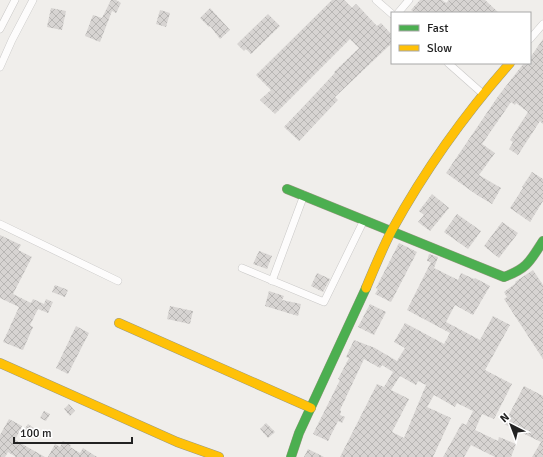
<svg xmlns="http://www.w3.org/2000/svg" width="543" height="457" font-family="Signika,sans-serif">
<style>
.building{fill:url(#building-cross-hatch);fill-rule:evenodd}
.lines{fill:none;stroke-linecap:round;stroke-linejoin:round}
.street-casing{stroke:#c9c8c7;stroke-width:8}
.fast-casing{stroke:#999a82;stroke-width:10}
.slow-casing{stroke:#999a82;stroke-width:10}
.street{stroke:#fdfcfc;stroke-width:7}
.fast{stroke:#4caf50;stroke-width:9}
.slow{stroke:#ffc107;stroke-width:9}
</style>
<defs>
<pattern id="building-cross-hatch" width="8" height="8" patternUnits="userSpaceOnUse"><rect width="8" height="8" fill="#d7d4d2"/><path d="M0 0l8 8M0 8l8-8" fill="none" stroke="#b8b6b4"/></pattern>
</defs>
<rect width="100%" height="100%" fill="#f0eeeb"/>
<g class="building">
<polygon points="111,0 116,0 121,3 116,13 112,11 100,42 85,36 93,15 102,18"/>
<polygon points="332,0 344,0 352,8 356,4 377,26 381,23 392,35 392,43 335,97 338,100 299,141 284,127 335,73 334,72 359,48 350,39 275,114 260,100 271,90 256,75"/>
<polygon points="420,0 442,0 446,3 449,0 485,0 499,13 415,13 411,10"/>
<polygon points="51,8 66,11 62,30 47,27"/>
<polygon points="210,8 230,30 220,39 210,26 209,27 200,18"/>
<polygon points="160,10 170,13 166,27 156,24"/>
<polygon points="268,14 280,26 251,54 246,49 244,51 237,44"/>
<polygon points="543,39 543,124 540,121 518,155 509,149 513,142 510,140 528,112 516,103 515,105 511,102 482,144 495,153 479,175 501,188 492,204 477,195 446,173 499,95 524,63 530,63 530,58"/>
<polygon points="532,172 543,179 543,201 530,222 510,208 523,188 522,187"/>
<polygon points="432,194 449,208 430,231 418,222 424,215 419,211"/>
<polygon points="457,214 481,231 468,249 444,232"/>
<polygon points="502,222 518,233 499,258 484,246"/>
<polygon points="0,235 21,245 18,250 32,257 13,294 31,303 33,299 44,304 46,299 53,302 48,313 38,309 30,325 33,327 23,350 3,342 19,307 0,298"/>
<polygon points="399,243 417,252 391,302 375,294 378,289 376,288"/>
<polygon points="259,251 272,256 267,269 253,264"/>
<path d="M429 254 438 257 434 268 458 280 461 273 474 279 475 278 490 286 473 315 455 305 446 322 480 340 493 316 510 325 485 370 512 384 494 419 482 414 475 430 498 441 499 437 516 444 511 457H495L471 445 464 457H443L462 423 466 425 473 411 457 403 455 407 434 395 427 407 451 418 433 457H340L377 384 384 387 393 372 382 365 380 368 364 359 340 410 341 411 340 415 345 417 342 423 338 421 328 441 313 434 340 380 338 379 349 358 346 357 354 340 375 348 397 361 405 348 394 342 405 323 444 344 450 333 407 310 431 262 427 261ZM400 376 416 385 418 381 426 385 404 438 392 432 409 399 391 390Z"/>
<polygon points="533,270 543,285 543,359 504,299 507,297 504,292 516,283 515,282"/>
<polygon points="317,273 330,279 323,292 311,286"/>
<polygon points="55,285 68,290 65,297 52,292"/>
<polygon points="269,291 284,296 282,300 301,304 298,316 265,306"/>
<polygon points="370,304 386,312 374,335 358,327"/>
<polygon points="170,306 193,311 190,324 167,319"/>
<polygon points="76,326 89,333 68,374 56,368"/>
<polygon points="524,386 543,396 543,457 532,457 541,442 504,424"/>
<polygon points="69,404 75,411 70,416 64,409"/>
<polygon points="44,411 50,414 46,421 40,418"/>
<polygon points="9,419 22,426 15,440 45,457 16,457 8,452 5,457 0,457 0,435"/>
<polygon points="266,423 275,432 268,438 260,429"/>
<polygon points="28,424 37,430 33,436 24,430"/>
<polygon points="63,441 71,445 70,447 80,453 83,448 97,457 48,457 55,444 60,447"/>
<polygon points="308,449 324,457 304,457"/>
</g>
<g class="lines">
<defs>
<g id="street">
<polyline points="376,0 392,14"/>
<polyline points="398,13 409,0"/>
<polyline points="0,29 15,0"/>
<polyline points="530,39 543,24"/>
<polyline points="448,63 483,94"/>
<polyline points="0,67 12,40 33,0"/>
<polyline points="0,224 118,281"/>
<polyline points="242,268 324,302 364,220"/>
<polyline points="272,281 304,195"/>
</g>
<g id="fast">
<path d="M287 189 504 277C528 268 530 261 543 241"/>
<polyline points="291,457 299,433 366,288"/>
</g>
<g id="slow">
<path d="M366 288C374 269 382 249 392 230 425 170 465 114 510 63"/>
<polyline points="119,323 311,408"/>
<polyline points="0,363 177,442 219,457"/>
</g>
</defs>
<use href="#street" class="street-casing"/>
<use href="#fast" class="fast-casing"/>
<use href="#slow" class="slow-casing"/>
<use href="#street" class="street"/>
<use href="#fast" class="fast"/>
<use href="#slow" class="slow"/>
</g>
<rect x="391" y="12" width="140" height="52" fill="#ffffff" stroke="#a7a7a7"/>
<rect x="399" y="25" width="20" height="6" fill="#4caf50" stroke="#a7a7a7"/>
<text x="427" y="32" font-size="12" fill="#222222">Fast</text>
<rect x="399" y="45" width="20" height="6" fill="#ffc107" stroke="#a7a7a7"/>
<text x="427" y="52" font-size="12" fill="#222222">Slow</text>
<g transform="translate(511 425) rotate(318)" stroke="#ffffff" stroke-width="3" paint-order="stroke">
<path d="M0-3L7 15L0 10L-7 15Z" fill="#222222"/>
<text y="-6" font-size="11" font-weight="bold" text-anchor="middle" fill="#222222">N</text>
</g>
<path d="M14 437v6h118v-6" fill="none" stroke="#222222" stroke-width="2"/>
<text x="20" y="437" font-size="12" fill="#222222" stroke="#ffffff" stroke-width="3" paint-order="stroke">100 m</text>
</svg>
